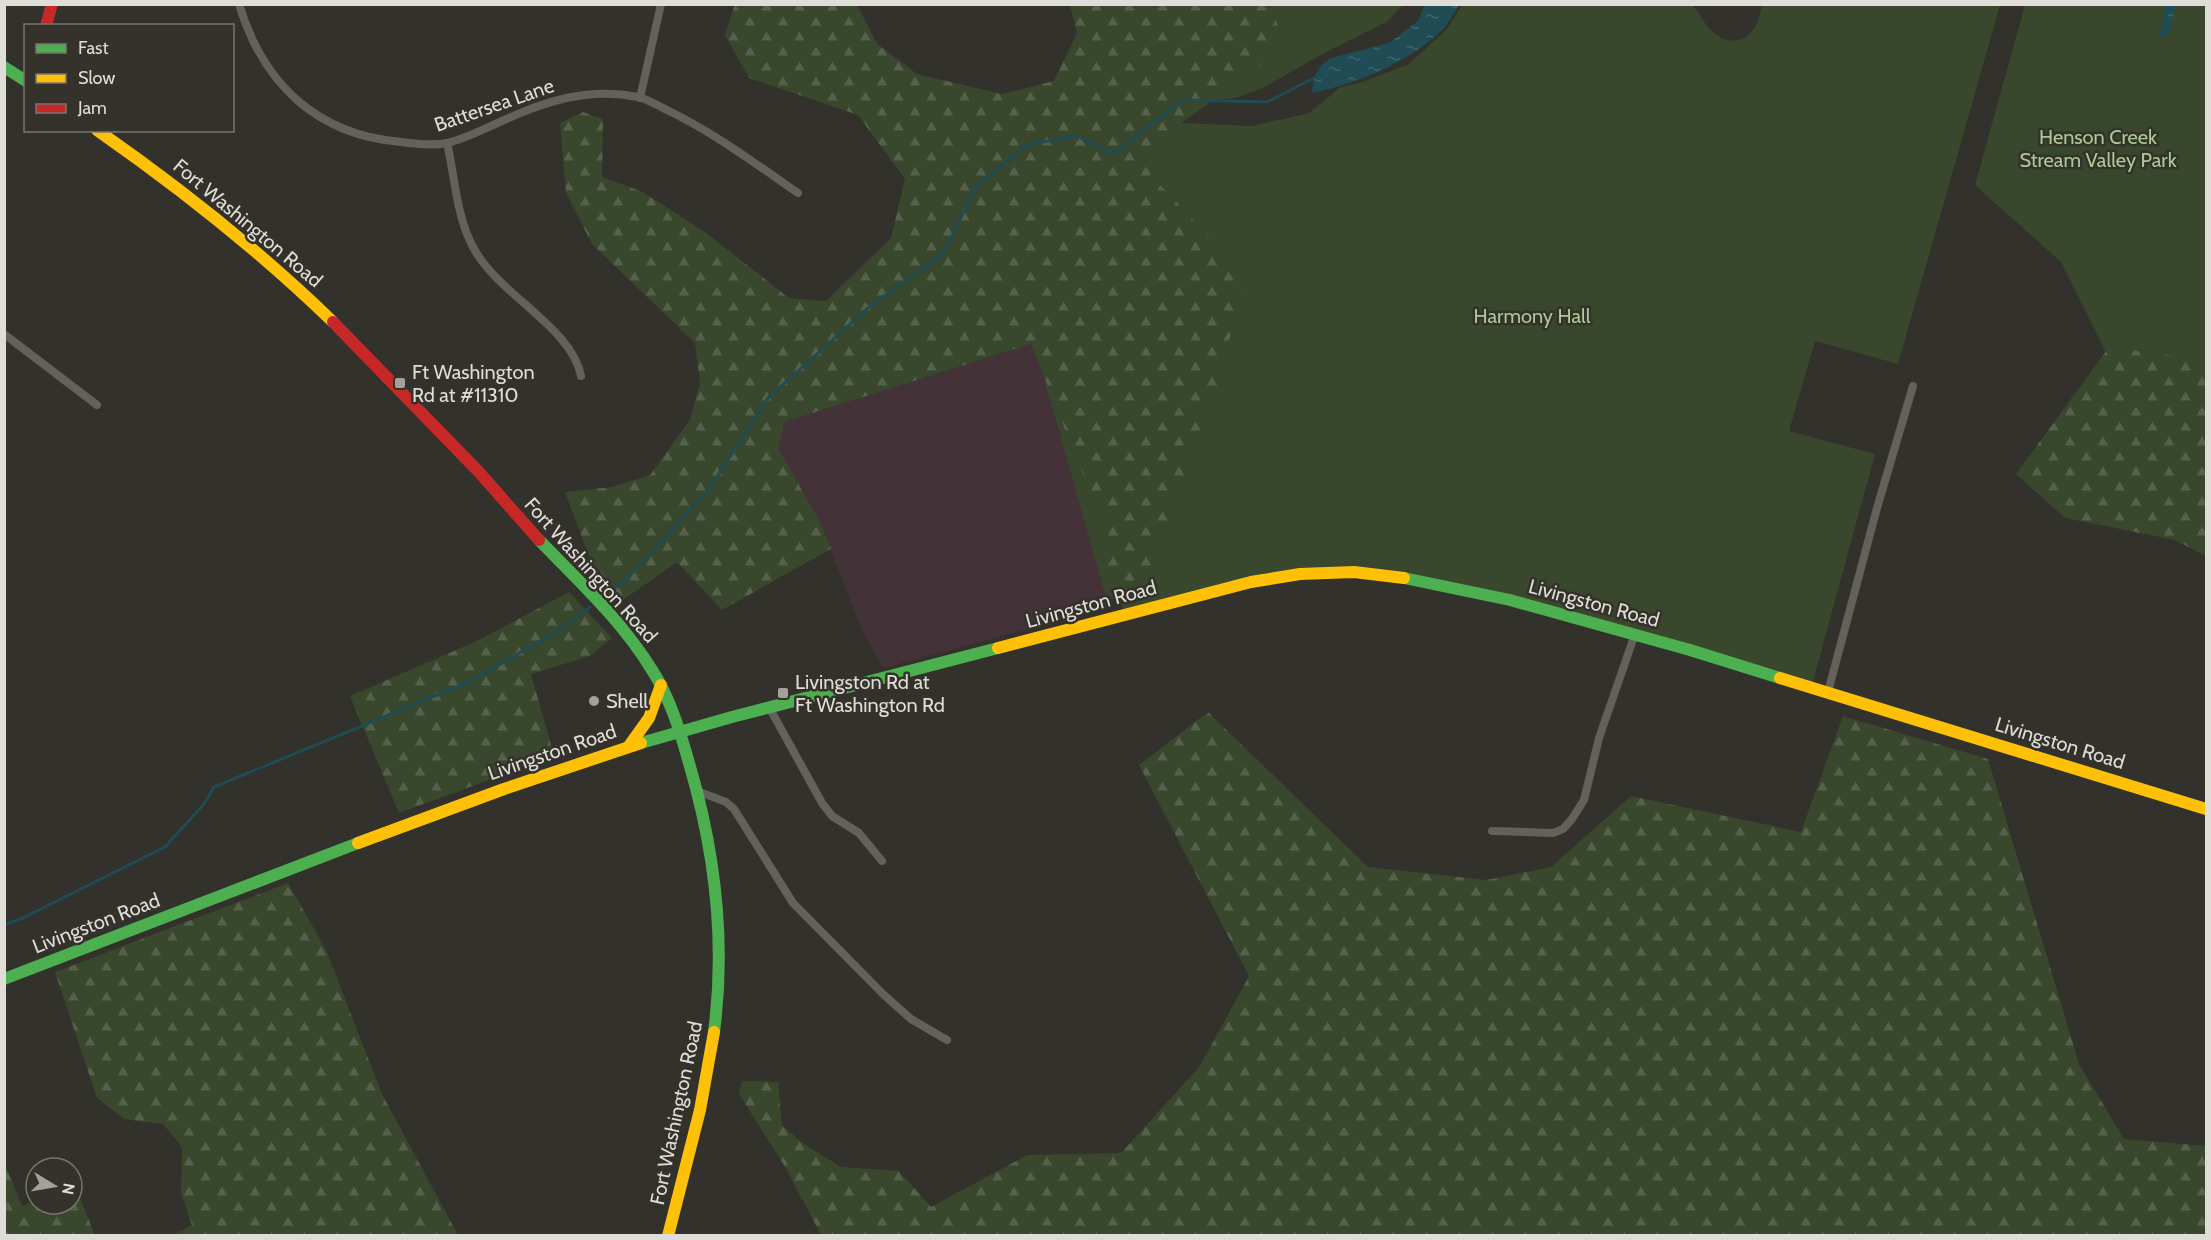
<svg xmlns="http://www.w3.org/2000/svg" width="2211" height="1240" font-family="Cabin,sans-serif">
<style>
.education{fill:#433339}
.green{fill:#39472d}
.forest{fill:url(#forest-firs)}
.water{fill:url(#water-ripples)}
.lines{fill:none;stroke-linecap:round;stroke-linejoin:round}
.stream{stroke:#1f4c55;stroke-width:3}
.street{stroke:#64615c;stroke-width:8}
.fast{stroke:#4caf50;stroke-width:12}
.slow{stroke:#ffc107;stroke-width:12}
.jam{stroke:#c62828;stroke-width:12}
.poi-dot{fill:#a2a19c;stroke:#34322a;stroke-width:2}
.labels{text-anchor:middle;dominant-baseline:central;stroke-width:5;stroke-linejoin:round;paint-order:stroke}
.street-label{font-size:20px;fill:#deddd8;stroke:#34322a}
.park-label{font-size:20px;fill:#a9ca92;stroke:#34322a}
.poi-label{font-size:20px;fill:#deddd8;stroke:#34322a;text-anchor:start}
</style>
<defs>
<pattern id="forest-firs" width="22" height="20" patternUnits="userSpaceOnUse" patternTransform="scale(1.5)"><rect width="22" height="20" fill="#39472d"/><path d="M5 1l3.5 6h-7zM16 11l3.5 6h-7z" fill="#55614b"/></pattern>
<pattern id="water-ripples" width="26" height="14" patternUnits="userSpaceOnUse" patternTransform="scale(1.5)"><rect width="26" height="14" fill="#1f4c55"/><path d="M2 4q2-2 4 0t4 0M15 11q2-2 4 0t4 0" fill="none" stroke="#3f656d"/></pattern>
</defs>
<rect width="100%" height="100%" fill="#32312c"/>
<polygon class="education" points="1031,344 1101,519 1110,607 883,668 862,630 820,522 778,448 783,422"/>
<g class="green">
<polygon points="1094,5 1403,5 1387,22 1317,57 1263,88 1236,98 1190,102"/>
<path d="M1462 5H1693C1700 14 1707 29 1717 35 1741 51 1761 29 1761 5H2000L1898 364 1815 341 1789 431 1875 454 1812 685 1511 597 1330 570 1123 610 1120 597 1107 601 1026 314 1155 124 1184 123 1252 126 1309 113 1341 87 1360 83 1409 64 1447 29Z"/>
<polygon points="2025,5 2206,5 2206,528 2108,357 2061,262 1975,185"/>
</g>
<g class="forest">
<polygon points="735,4 857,5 877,44 917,74 1002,94 1054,81 1077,33 1070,5 1272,5 1278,27 1259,67 1173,129 1150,175 1246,273 1217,389 1147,576 1108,589 1101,519 1031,344 784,422 778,448 820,522 831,549 722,610 677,562 623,600 591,561 565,492 612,487 650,475 690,420 700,383 695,343 592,244 566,193 560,123 583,112 603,119 602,177 643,192 705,232 789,298 826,301 891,238 905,179 858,115 749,78 725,35"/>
<polygon points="2109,347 2206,360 2206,556 2175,540 2065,518 2016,474"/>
<polygon points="569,592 612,638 590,656 531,674 554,756 399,813 350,696 477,641"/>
<polygon points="1208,712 1368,867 1486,880 1551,867 1631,796 1801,832 1843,716 1988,759 2079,1064 2124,1139 2206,1146 2206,1235 821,1235 784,1165 739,1094 742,1081 778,1082 782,1125 801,1142 841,1167 899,1171 931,1207 1027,1155 1121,1153 1200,1066 1249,976 1139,765"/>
<polygon points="288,883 326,950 382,1094 458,1235 173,1235 192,1225 181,1193 182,1147 163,1124 124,1119 97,1098 55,972"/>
<polygon points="4,1162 22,1206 36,1201 36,1204 72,1204 72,1188 75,1186 95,1235 5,1235"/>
</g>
<g class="water">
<path d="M1425 5H1459C1454 13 1448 24 1441 31 1406 64 1358 83 1312 93L1314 78 1321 65 1331 58 1389 43 1418 21Z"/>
<polygon points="2163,5 2176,5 2170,29 2166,37 2159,37 2164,19"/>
</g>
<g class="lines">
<g class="stream">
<polyline points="604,595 625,581 709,489 768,398 869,307 943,254 976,187 1026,145 1076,136 1114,154 1183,100 1267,102 1314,78"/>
<polyline points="4,925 23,918 165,847 204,804 214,787 471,681 566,626 590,607"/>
</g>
<g class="street">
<path d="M239 4C263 84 317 135 401 142 416 144 432 146 447 143 465 139 484 129 502 121 545 101 589 87 638 97 648 99 658 106 667 110 713 132 756 164 798 193"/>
<polyline points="640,98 661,4"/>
<path d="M447 143C455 177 456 215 473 247 497 294 572 327 581 376"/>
<polyline points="4,334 97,405"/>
<polyline points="1828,692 1877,508 1913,386"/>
<polyline points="769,707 822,803 832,816 859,833 882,861"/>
<polyline points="697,791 726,802 734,809 793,903 884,995 911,1019 947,1040"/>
<polyline points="1492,831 1553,833 1563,829 1572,819 1584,800 1599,738 1635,634"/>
</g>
<g class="fast">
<polyline points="4,67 26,81"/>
<path d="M539 540C579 581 622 621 652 670 670 698 680 731 689 763 715 851 726 941 714 1032"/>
<polyline points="1404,578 1510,600 1690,650 1780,678"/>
<polyline points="641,743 732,717 998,648"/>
<polyline points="4,979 358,843"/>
</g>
<g class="slow">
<path d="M97 130C180 188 260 251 333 322"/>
<polyline points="998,648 1251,582 1300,574 1354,572 1404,578"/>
<polyline points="1780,678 2206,809"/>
<polyline points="629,746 649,718 661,685"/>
<polyline points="358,843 504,789 641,743"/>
<polyline points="668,1236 700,1110 714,1032"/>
</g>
<g class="jam">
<polyline points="46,26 52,4"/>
<polyline points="333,322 478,471 539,540"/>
</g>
</g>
<g class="poi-dot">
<rect x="394" y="377" width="12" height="12" rx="3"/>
<rect x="777" y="687" width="12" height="12" rx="3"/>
<circle cx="594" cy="701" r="6"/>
</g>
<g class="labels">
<g class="street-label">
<text transform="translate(494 105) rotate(-19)">Battersea Lane</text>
<text transform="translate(248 223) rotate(40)">Fort Washington Road</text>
<text transform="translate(591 570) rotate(48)">Fort Washington Road</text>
<text transform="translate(1594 603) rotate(15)">Livingston Road</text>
<text transform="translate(1091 604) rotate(-15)">Livingston Road</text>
<text transform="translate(2060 743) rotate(17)">Livingston Road</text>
<text transform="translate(552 752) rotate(-19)">Livingston Road</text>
<text transform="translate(96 923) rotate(-21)">Livingston Road</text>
<text transform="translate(676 1113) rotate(-78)">Fort Washington Road</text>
</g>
<g class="park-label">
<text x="2098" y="137">Henson Creek<tspan x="2098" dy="23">Stream Valley Park</tspan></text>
<text x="1532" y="316">Harmony Hall</text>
</g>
<g class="poi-label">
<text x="412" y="372">Ft Washington<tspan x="412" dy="23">Rd at #11310</tspan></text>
<text x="795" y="682">Livingston Rd at<tspan x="795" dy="23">Ft Washington Rd</tspan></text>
<text x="606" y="701">Shell</text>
</g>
</g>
<rect width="2211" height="1240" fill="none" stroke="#deddd8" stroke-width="12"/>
<rect x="24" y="24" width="210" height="108" fill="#34322a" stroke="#787670" stroke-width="1.5"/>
<rect x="36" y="44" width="30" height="9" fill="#4caf50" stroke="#787670" stroke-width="1.5"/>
<text x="78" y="54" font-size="18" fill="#deddd8">Fast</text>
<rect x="36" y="74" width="30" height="9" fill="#ffc107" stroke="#787670" stroke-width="1.5"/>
<text x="78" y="84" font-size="18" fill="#deddd8">Slow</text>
<rect x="36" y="104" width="30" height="9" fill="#c62828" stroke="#787670" stroke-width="1.5"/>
<text x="78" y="114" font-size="18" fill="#deddd8">Jam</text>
<g transform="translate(54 1186) rotate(101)"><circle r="28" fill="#34322a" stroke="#787670" stroke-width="1.5"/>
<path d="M0-4.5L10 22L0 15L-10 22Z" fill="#a2a19c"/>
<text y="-9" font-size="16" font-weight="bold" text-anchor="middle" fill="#deddd8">N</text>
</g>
</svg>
